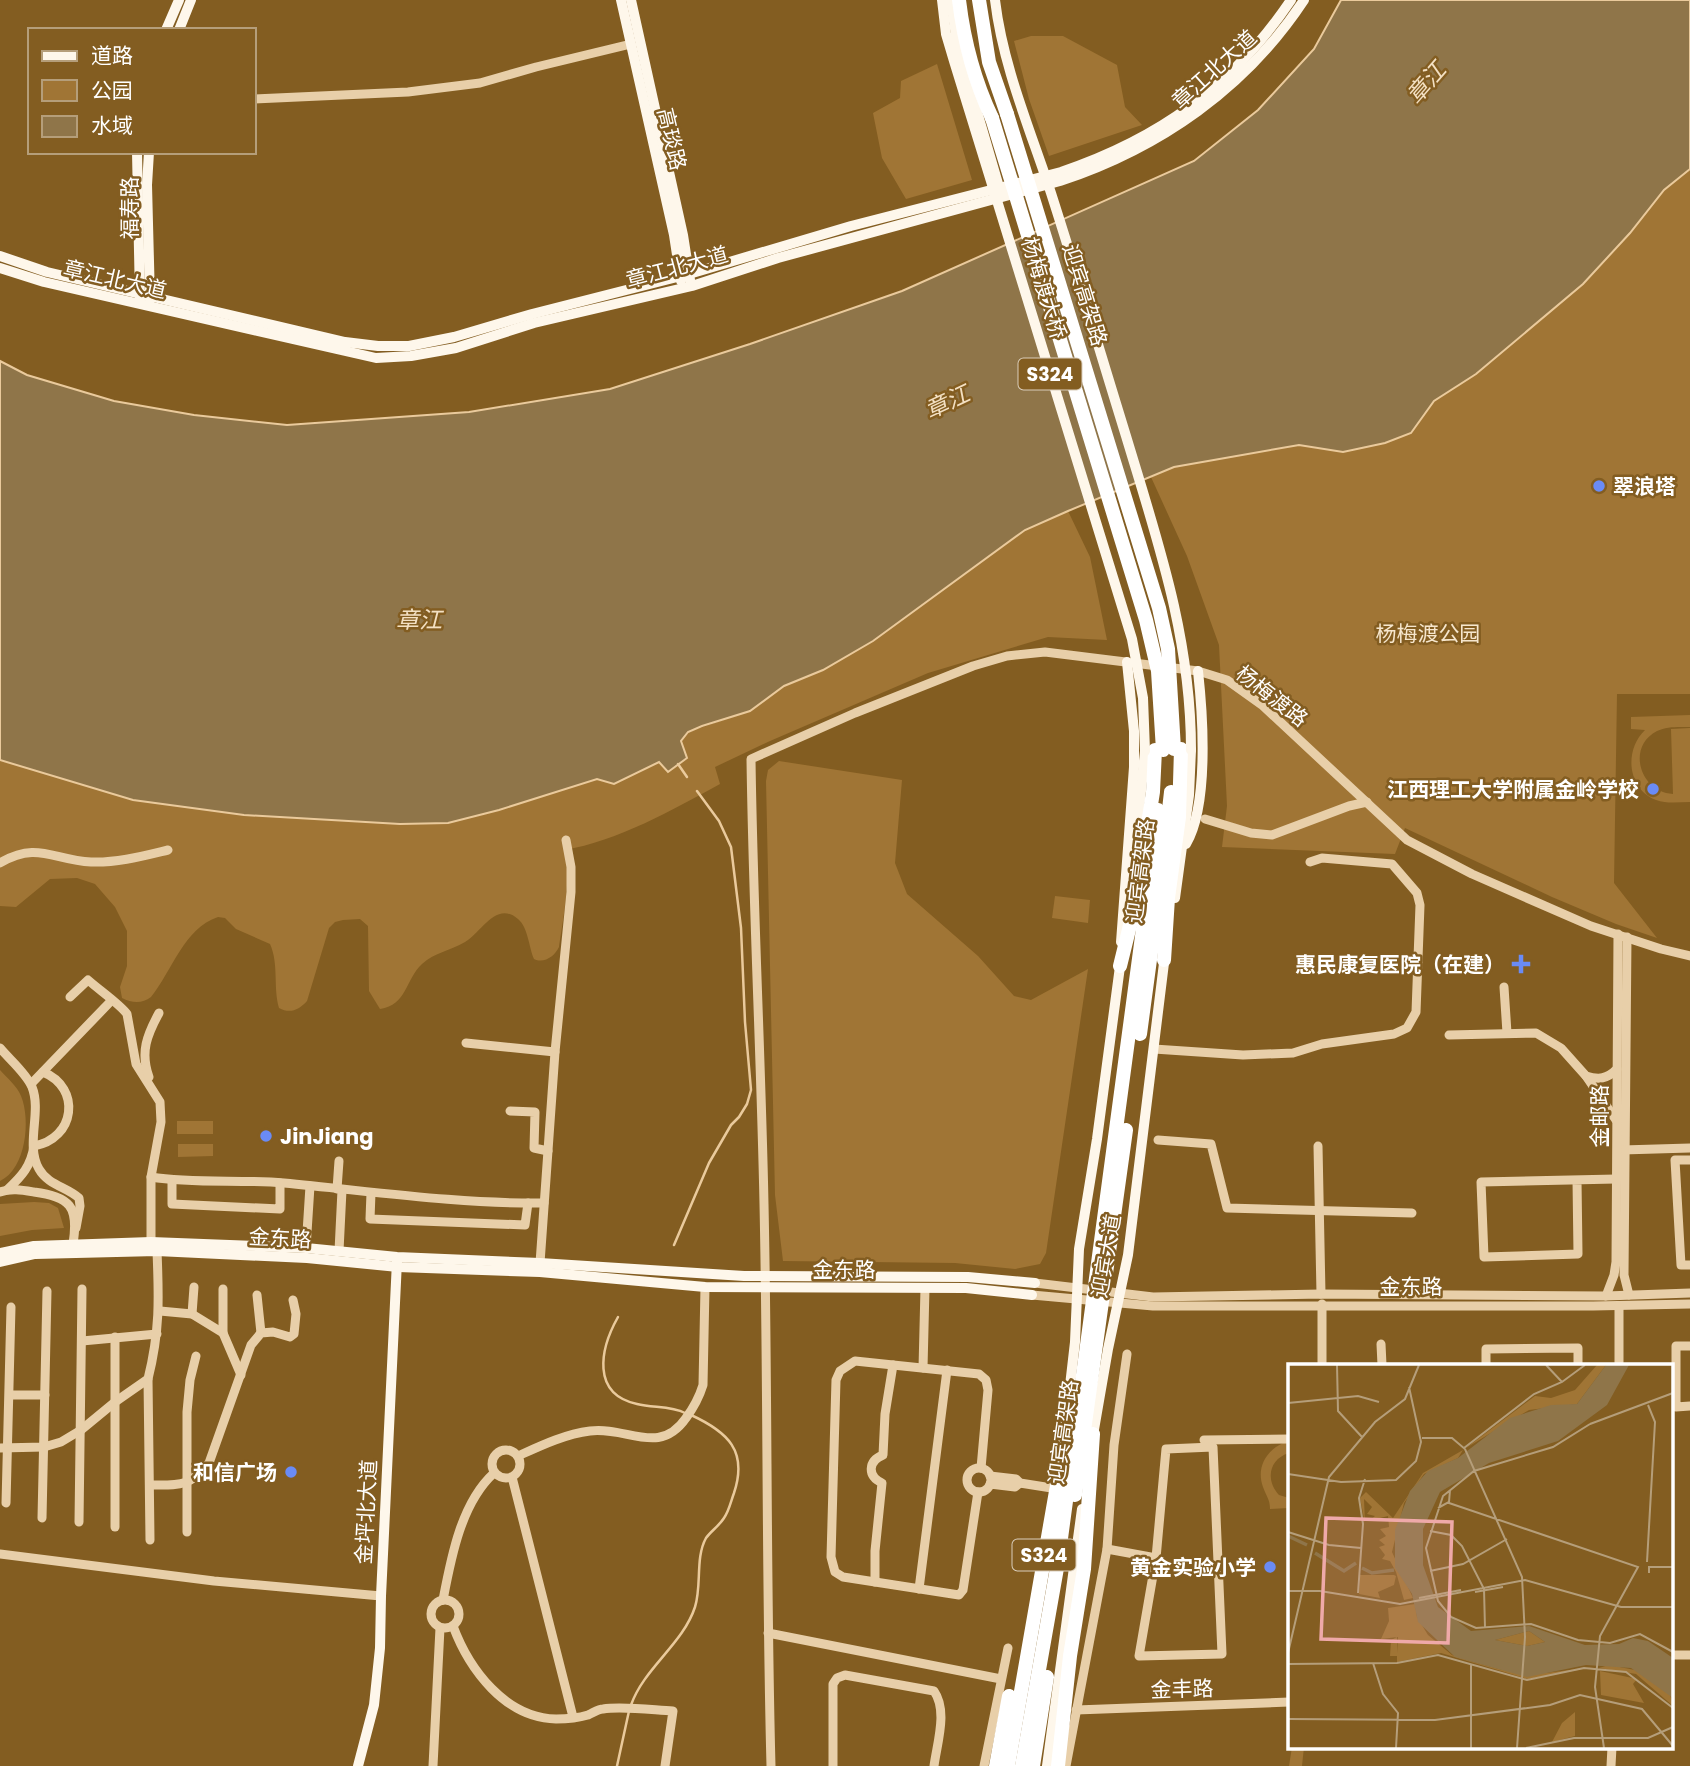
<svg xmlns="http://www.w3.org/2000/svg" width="1690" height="1766" font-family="Poppins,'Noto Sans SC',sans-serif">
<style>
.green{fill:#a07535}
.water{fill:#8f7549;stroke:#eaca9c;stroke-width:2}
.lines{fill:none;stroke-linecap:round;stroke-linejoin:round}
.stream{stroke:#eaca9c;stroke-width:2.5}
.minor{stroke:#e8cfa9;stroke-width:9}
.major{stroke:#fef7eb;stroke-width:10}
.highway{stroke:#fff;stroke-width:14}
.major-bridge{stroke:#fef7eb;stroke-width:10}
.highway-bridge{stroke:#fff;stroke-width:14}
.poi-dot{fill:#6a8bf5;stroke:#835d21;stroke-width:2.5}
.labels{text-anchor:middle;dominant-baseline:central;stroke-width:5;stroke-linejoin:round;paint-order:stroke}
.shield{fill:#835d21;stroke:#dacebc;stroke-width:2}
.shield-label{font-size:19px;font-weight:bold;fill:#fff}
.street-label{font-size:21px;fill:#fff;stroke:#835d21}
.poi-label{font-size:21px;font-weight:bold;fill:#fff;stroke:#835d21;text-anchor:end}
.park-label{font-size:21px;fill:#f6e6cd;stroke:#835d21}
.water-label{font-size:23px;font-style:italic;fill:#f3e0c3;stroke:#835d21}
.inset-river{fill:none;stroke:#8f7549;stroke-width:3.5}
.inset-road{fill:none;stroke:#b59e7a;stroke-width:2}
.view{fill:#efa9a9;fill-opacity:0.15;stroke:#efa9a9;stroke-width:3.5}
.inset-edge{fill:none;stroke:#fff;stroke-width:3.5}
</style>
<rect width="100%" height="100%" fill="#835d21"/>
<g class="green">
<polygon points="1031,36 1063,36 1117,65 1125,107 1142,125 1049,156 1029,99 1014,41"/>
<polygon points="937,64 972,180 906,199 882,158 873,113 900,98 901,81"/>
<polygon points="1690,169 1690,694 1617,694 1614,883 1657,938 1616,924 1552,897 1405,828 1395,854 1222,847 1227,806 1219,645 1187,556 1151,477 1175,467 1299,445 1343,452 1385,443 1411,433 1434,401 1476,374 1583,284 1629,233 1664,190"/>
<path d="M1068 511 1090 557 1107 640 1048 637 928 673 770 741 715 767 720 784C672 810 618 841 564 850 573 868 562 926 559 947 555 956 544 964 534 959 529 948 528 927 518 919 496 900 481 933 465 942 450 951 435 952 422 964 405 980 407 1005 380 1009L369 991 368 926 360 919 343 920 335 922 329 928 307 1001C299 1010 290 1014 279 1008 273 987 279 964 270 944L236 929 225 918 218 917C184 928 172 971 151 997 142 1004 132 1003 122 998L120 987 127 966V931L115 907 95 884 77 878 50 879 16 907 0 906V760L133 800 244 815 568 786 597 779 614 784 659 762 688 732 750 711 784 686 823 670 873 641 1025 530Z"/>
<path d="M1690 715V727C1679 727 1667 726 1657 731 1626 747 1640 792 1673 794L1671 729 1690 728V802C1679 802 1667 804 1656 800 1627 789 1624 750 1645 730L1631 729V717Z"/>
<polygon points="779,761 902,780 895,863 907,894 978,956 1014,996 1031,1000 1088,969 1046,1253 1040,1264 1015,1269 955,1263 783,1261 775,1195 766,781 768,770"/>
<polygon points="1055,896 1090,900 1088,923 1052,918"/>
<path d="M0 1070C7 1078 17 1086 21 1096 31 1120 26 1169 0 1181Z"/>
<rect x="177" y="1121" width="36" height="13"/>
<polygon points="178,1144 213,1144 213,1156 178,1157"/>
<polygon points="34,1202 49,1203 58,1208 64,1228 32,1230 0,1236 0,1204"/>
<path d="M1283 1443H1289V1453C1269 1459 1265 1480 1279 1495L1289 1498V1508L1270 1509C1270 1499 1266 1496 1263 1487 1256 1468 1266 1451 1283 1443Z"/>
<polygon points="1292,1747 1304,1747 1302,1766 1289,1766"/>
</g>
<polygon class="water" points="1341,0 1690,0 1690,169 1664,190 1630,233 1583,284 1476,374 1434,401 1411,433 1385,443 1343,452 1299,445 1174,467 1068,511 1025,530 873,641 823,670 784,686 750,711 702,726 688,732 681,741 687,758 668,772 659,762 614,784 597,779 499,810 448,823 400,824 244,815 133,800 0,760 0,361 27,375 114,401 194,415 287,425 469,412 610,389 750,344 902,291 1194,161 1258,110 1314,49"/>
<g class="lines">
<g class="stream">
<polyline points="678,764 687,777"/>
<polyline points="674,1245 709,1163 731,1125 739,1117 747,1104 751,1090 745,1022 741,928 731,847 719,821 697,791"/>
<path d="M618 1317C600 1349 591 1394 637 1404 653 1408 671 1406 685 1413"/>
<path d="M631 1705C644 1668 683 1644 695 1607 702 1585 695 1558 706 1538 711 1531 719 1526 724 1518 729 1511 731 1501 734 1493 748 1451 728 1432 691 1415"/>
<polyline points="617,1766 629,1711"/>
</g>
<g class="minor">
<polyline points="254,99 408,92 480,83 536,67 631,44"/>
<polyline points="1205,819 1251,833 1272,835 1349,806 1367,802"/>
<path d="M0 863C37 841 53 860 91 862 117 863 143 856 168 850"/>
<polyline points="1627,937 1624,1275 1629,1295"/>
<polyline points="1504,987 1507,1033"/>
<path d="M70 997 88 980C98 989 121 1005 127 1014L136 1064 160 1102 161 1122 151 1177V1242"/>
<polyline points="1449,1035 1536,1033 1561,1048 1586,1076 1616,1120"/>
<polyline points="466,1043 555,1052"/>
<path d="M0 1048C10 1060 26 1073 32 1087 42 1112 25 1145 39 1169 48 1185 67 1187 79 1198L80 1206 76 1228"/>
<polyline points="1154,1049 1243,1055 1293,1053 1322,1044 1394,1034 1407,1028 1416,1012 1420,905 1417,893 1392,864 1322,858 1310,862"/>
<path d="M1586 1076C1599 1080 1607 1079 1617 1069"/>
<path d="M149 1077C140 1052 147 1035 159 1013"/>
<polyline points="31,1084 111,1001"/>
<polyline points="510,1111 535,1112 534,1148 548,1151"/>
<polyline points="1158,1140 1211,1144 1227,1208 1412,1213"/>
<polyline points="1318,1146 1321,1294"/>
<polyline points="1622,1150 1690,1148"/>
<polyline points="1690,1160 1675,1160 1681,1265 1690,1265"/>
<path d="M151 1177C195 1184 240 1179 284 1183 370 1191 458 1204 544 1203"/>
<polyline points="172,1180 172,1204 280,1209 280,1183"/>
<polyline points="1577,1180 1578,1254 1484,1257 1481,1182 1616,1179"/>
<polyline points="337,1189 339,1161"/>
<path d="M7 1190C22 1176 31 1166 34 1146 75 1139 82 1088 43 1072"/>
<path d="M0 1192C11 1188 22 1190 34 1192 70 1197 79 1206 73 1244"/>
<polyline points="371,1193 370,1219 525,1225 528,1203"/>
<polyline points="306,1248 310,1186"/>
<polyline points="339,1251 342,1190"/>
<polyline points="540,1263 555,1052 571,892 571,867 566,840"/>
<polyline points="1035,1283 1153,1297 1321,1294 1606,1296 1690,1293"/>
<polyline points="257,1295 261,1333"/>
<polyline points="1032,1295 1153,1306 1593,1306 1690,1304"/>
<polyline points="1606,1296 1614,1275 1616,1262 1618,934"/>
<polyline points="1322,1304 1322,1365"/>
<polyline points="160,1311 192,1314 223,1333 241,1375"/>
<polyline points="192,1314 194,1287"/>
<polyline points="223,1333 223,1289"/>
<polyline points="115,1337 115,1527"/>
<polyline points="82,1341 157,1334"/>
<polyline points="1381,1344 1382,1365"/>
<polyline points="1690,1346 1676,1346 1676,1407 1690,1406"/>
<polyline points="1486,1365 1486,1349 1578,1348 1578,1365"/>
<polyline points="1619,1365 1619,1306"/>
<polyline points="923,1368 925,1288"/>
<polyline points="148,1379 150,1540"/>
<polyline points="10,1395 45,1395"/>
<polyline points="1204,1440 1289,1439"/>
<polygon points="1213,1447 1222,1654 1139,1656 1156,1558 1166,1449"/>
<path d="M0 1448 44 1447 61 1442 81 1430 115 1402 148 1379C160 1331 159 1299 157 1251"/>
<circle cx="506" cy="1464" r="14"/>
<path d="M518 1456C540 1446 565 1434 590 1431 627 1426 659 1457 686 1418 694 1407 699 1398 703 1385L705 1287"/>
<circle cx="979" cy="1480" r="12"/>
<polyline points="990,1476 1016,1479 1020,1483 1058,1489"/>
<polyline points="512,1477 573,1717"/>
<polyline points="990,1484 1015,1487 1020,1483"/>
<path d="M151 1485C180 1485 189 1487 209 1463L251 1345 261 1333 273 1332 290 1337 294 1334 296 1314 293 1300"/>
<polyline points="978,1492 963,1590 959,1595 843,1577 835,1572 831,1557 836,1380 840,1371 855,1361 979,1374 986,1380 988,1390 981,1468"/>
<polyline points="6,1503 11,1307"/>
<polyline points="42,1518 47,1291"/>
<polyline points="79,1522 82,1289"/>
<polyline points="187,1532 187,1412 190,1380 196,1356"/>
<polyline points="1107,1549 1156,1558"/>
<polyline points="0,1554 214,1581 381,1596"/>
<path d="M875 1582V1551L882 1483C867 1476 868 1461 883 1455L885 1414 893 1365"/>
<polyline points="919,1589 947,1370"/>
<circle cx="445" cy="1614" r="14"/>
<path d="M443 1600C451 1558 461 1503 494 1473"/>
<path d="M453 1626C469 1669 505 1718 556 1719 566 1719 578 1718 588 1715 593 1713 598 1709 603 1709 622 1706 653 1710 673 1711L665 1766"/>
<polyline points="768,1633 1001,1679"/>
<polyline points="1671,1655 1690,1655"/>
<polyline points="1076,1710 1289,1702"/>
<polyline points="433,1766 440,1628"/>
<path d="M771 1766C766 1579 768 1391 764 1204 761 1055 753 907 751 759L855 713 973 666 1007 656 1045 652 1198 671 1227 680 1262 705 1407 840 1472 874 1591 926 1661 949 1690 956"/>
<path d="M833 1766V1684L837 1678 845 1675 934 1691C948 1711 937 1743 934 1766"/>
<polyline points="984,1766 1008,1648"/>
<polyline points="1066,1766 1107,1549 1114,1445 1127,1354"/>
<polyline points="1611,1766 1612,1747"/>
</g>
<g class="major">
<polyline points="621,0 674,235 681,281"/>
<polyline points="631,0 683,235 690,280"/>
<polyline points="951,0 957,43 1001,194"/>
<polyline points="166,30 179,0"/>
<polyline points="179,30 191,0"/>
<polyline points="137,152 140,300"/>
<polyline points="149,152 147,185 150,300"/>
<path d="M0 256 47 272 345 342 378 346H409L454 337 532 314 689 274 851 226 1061 172C1159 139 1233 86 1291 0"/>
<path d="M0 268 44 282 376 358 411 356 456 348 534 323 692 286 778 258 1060 181C1160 148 1246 88 1304 0"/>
<path d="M1186 844C1209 805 1203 716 1198 671"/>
<polyline points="1131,891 1145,751"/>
<polyline points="1175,898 1189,795 1191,750"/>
<polyline points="1121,942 1134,767 1134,731 1127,662"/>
<polyline points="0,1253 34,1246 151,1242 306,1248 397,1257 540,1263 744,1276 968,1277 1035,1283"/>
<polyline points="0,1262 35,1254 157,1251 307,1258 398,1267 540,1272 705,1287 966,1288 1032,1295"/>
<polyline points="1092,1441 1108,1349 1128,1255 1165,955"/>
<polyline points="1061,1464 1075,1342 1079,1249 1097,1139 1121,959"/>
<polyline points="358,1766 374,1705 380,1648 381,1596 397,1261"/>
<polyline points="1047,1766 1082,1509"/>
</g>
<g class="highway">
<path d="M959 0C964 42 974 80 992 118"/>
<polyline points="979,0 989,62 1007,114"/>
<polyline points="1152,862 1158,810"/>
<polyline points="1163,862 1171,792"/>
<polyline points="1164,960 1168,898 1179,817 1181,749"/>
<polyline points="1120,966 1136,901 1153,792 1155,750"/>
</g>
<g class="major-bridge">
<polyline points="942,0 946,34 954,61 1132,639 1143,698 1145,751"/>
<path d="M995 0C1003 67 1030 129 1051 193 1077 274 1101 355 1126 436 1158 542 1191 638 1191 750"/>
</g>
<g class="highway-bridge">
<polyline points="1007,114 1159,608 1168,649 1174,749"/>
<polyline points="992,118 1146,620 1158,671 1163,750"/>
<polyline points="1140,1034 1163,863"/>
<polyline points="1075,1495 1126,1130"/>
<polyline points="996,1766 1009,1696"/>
<polyline points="1008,1766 1062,1457"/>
<polyline points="1022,1766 1057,1568 1152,862"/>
<polyline points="1033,1766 1047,1677"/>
<polyline points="1058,1766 1070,1656 1084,1569 1093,1434"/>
</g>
</g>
<g class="poi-dot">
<circle cx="1599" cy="486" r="7"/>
<circle cx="1653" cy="789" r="7"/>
<path d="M1517.5 953.5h7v7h7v7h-7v7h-7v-7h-7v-7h7z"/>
<circle cx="266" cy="1136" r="7"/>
<circle cx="291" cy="1472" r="7"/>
<circle cx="1270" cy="1567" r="7"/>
</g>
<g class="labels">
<g class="shield">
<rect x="1018.5" y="358.5" width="63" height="31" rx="5"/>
<rect x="1012.5" y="1539.5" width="63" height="31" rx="5"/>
</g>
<g class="shield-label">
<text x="1050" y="374">S324</text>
<text x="1044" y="1555">S324</text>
</g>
<g class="street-label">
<text transform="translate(1214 69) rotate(-42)">章江北大道</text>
<text transform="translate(672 139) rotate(77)">高琰路</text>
<text transform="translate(129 208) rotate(-90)">福寿路</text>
<text transform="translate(677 267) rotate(-15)">章江北大道</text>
<text transform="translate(115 279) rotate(13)">章江北大道</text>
<text transform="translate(1044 288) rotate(73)">杨梅渡大桥</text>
<text transform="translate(1085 295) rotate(73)">迎宾高架路</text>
<text transform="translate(1272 696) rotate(38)">杨梅渡路</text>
<text transform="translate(1140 871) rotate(-83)">迎宾高架路</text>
<text transform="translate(1599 1116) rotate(-90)">金邮路</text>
<text transform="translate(280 1238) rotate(3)">金东路</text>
<text transform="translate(1106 1256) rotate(-80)">迎宾大道</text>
<text x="844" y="1269">金东路</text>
<text x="1411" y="1286">金东路</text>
<text transform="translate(1063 1432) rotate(-82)">迎宾高架路</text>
<text transform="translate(366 1512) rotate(-87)">金坪北大道</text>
<text transform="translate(1182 1689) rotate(-2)">金丰路</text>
</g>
<g class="poi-label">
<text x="1613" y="486" text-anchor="start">翠浪塔</text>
<text x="1639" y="789">江西理工大学附属金岭学校</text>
<text x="1505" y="964">惠民康复医院（在建）</text>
<text x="280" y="1136" text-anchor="start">JinJiang</text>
<text x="277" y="1472">和信广场</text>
<text x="1256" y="1567">黄金实验小学</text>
</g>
<g class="park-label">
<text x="1428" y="633">杨梅渡公园</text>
</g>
<g class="water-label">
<text transform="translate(1426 83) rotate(-49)">章江</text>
<text transform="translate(947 402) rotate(-25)">章江</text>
<text x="419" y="620">章江</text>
</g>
</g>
<g transform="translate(1288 1364)">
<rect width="385" height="385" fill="#835d21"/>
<path d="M309 1H318L289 40 241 46 178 84 247 32 263 34 287 26ZM175 86 170 94 136 110 116 139 104 188 125 234 116 236 108 208 102 197 94 195 97 191 91 183 97 181 91 176 98 172 92 165 101 163 100 152 81 157 87 152 79 150 84 143 76 135 77 159 72 134 78 128 105 154 135 109ZM72 211H106L108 212 106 221 90 228 92 234 71 230ZM127 240 129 253 140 271 164 291 182 297 215 306 257 309 307 303 240 315 153 289 109 298V292H102L103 276 109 273V289L110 273 93 275 101 257 100 244ZM241 267 257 278 239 282 207 276ZM321 301 347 306 382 330 385 342 348 310 311 304ZM312 307 349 315 345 320 356 339 313 331ZM287 348V372L264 378 274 359Z" fill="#a07535"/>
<path d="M318 1H341L319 41 270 77 201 99 152 128 135 165V201L150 243 183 267 241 262 297 281 331 280 345 274 360 277 385 294V334L343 304 298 301 239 313 167 293 130 258 124 230 107 204V166L122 127 140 107 170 94 222 54 263 41 289 40ZM241 267 257 278 239 282 207 276Z" fill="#8f7549" fill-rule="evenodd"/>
<path class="inset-river" d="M0 172 19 181M27 189 56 207 68 199M74 204 84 209 106 206"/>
<path class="inset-road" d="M49 1 50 47 74 73M258 1 274 18M0 39 70 32 91 38M302 60 265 83 186 107 155 132 138 184 150 237 163 253 188 264 243 260 290 276 322 279 352 270 385 288M302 60 385 29M134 74H164L177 85 234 213 237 273 229 384M176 84 246 30 274 18 297 1M0 110 53 118 108 116 128 97 133 78 121 23M161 139 350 203 312 272 307 323 316 384M150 144 161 138 162 126M142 167 163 171 174 182 196 225 197 264M0 168 41 181 73 184M359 198 367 58 360 41M142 207 175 200 219 175M361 209V203H385M0 227H32L112 240 237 216 333 243H385M187 228 215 223M70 229 75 160 71 134 77 115M131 234 173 226M0 289 41 113 87 58 117 35 131 1M85 299 95 330 110 349 108 384M0 300 109 299 150 291 239 316 296 304 338 308 385 344M1 355 147 356 262 341 292 331 354 345 385 382M183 384V300M238 384 286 374H360L385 363"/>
<path class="view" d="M38 154 164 158 160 279 33 275Z"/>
<rect width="385" height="385" class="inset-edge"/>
</g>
<rect x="28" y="28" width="228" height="126" fill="#835d21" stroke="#b59e7a" stroke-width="2"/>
<rect x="42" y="51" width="35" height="10" fill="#fef7eb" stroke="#b59e7a" stroke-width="2"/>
<text x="91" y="63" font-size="21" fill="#ffffff">道路</text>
<rect x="42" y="80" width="35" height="21" fill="#a07535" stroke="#b59e7a" stroke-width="2"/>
<text x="91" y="98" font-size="21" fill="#ffffff">公园</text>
<rect x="42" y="116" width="35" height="21" fill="#8f7549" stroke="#b59e7a" stroke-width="2"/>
<text x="91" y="133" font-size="21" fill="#ffffff">水域</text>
</svg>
